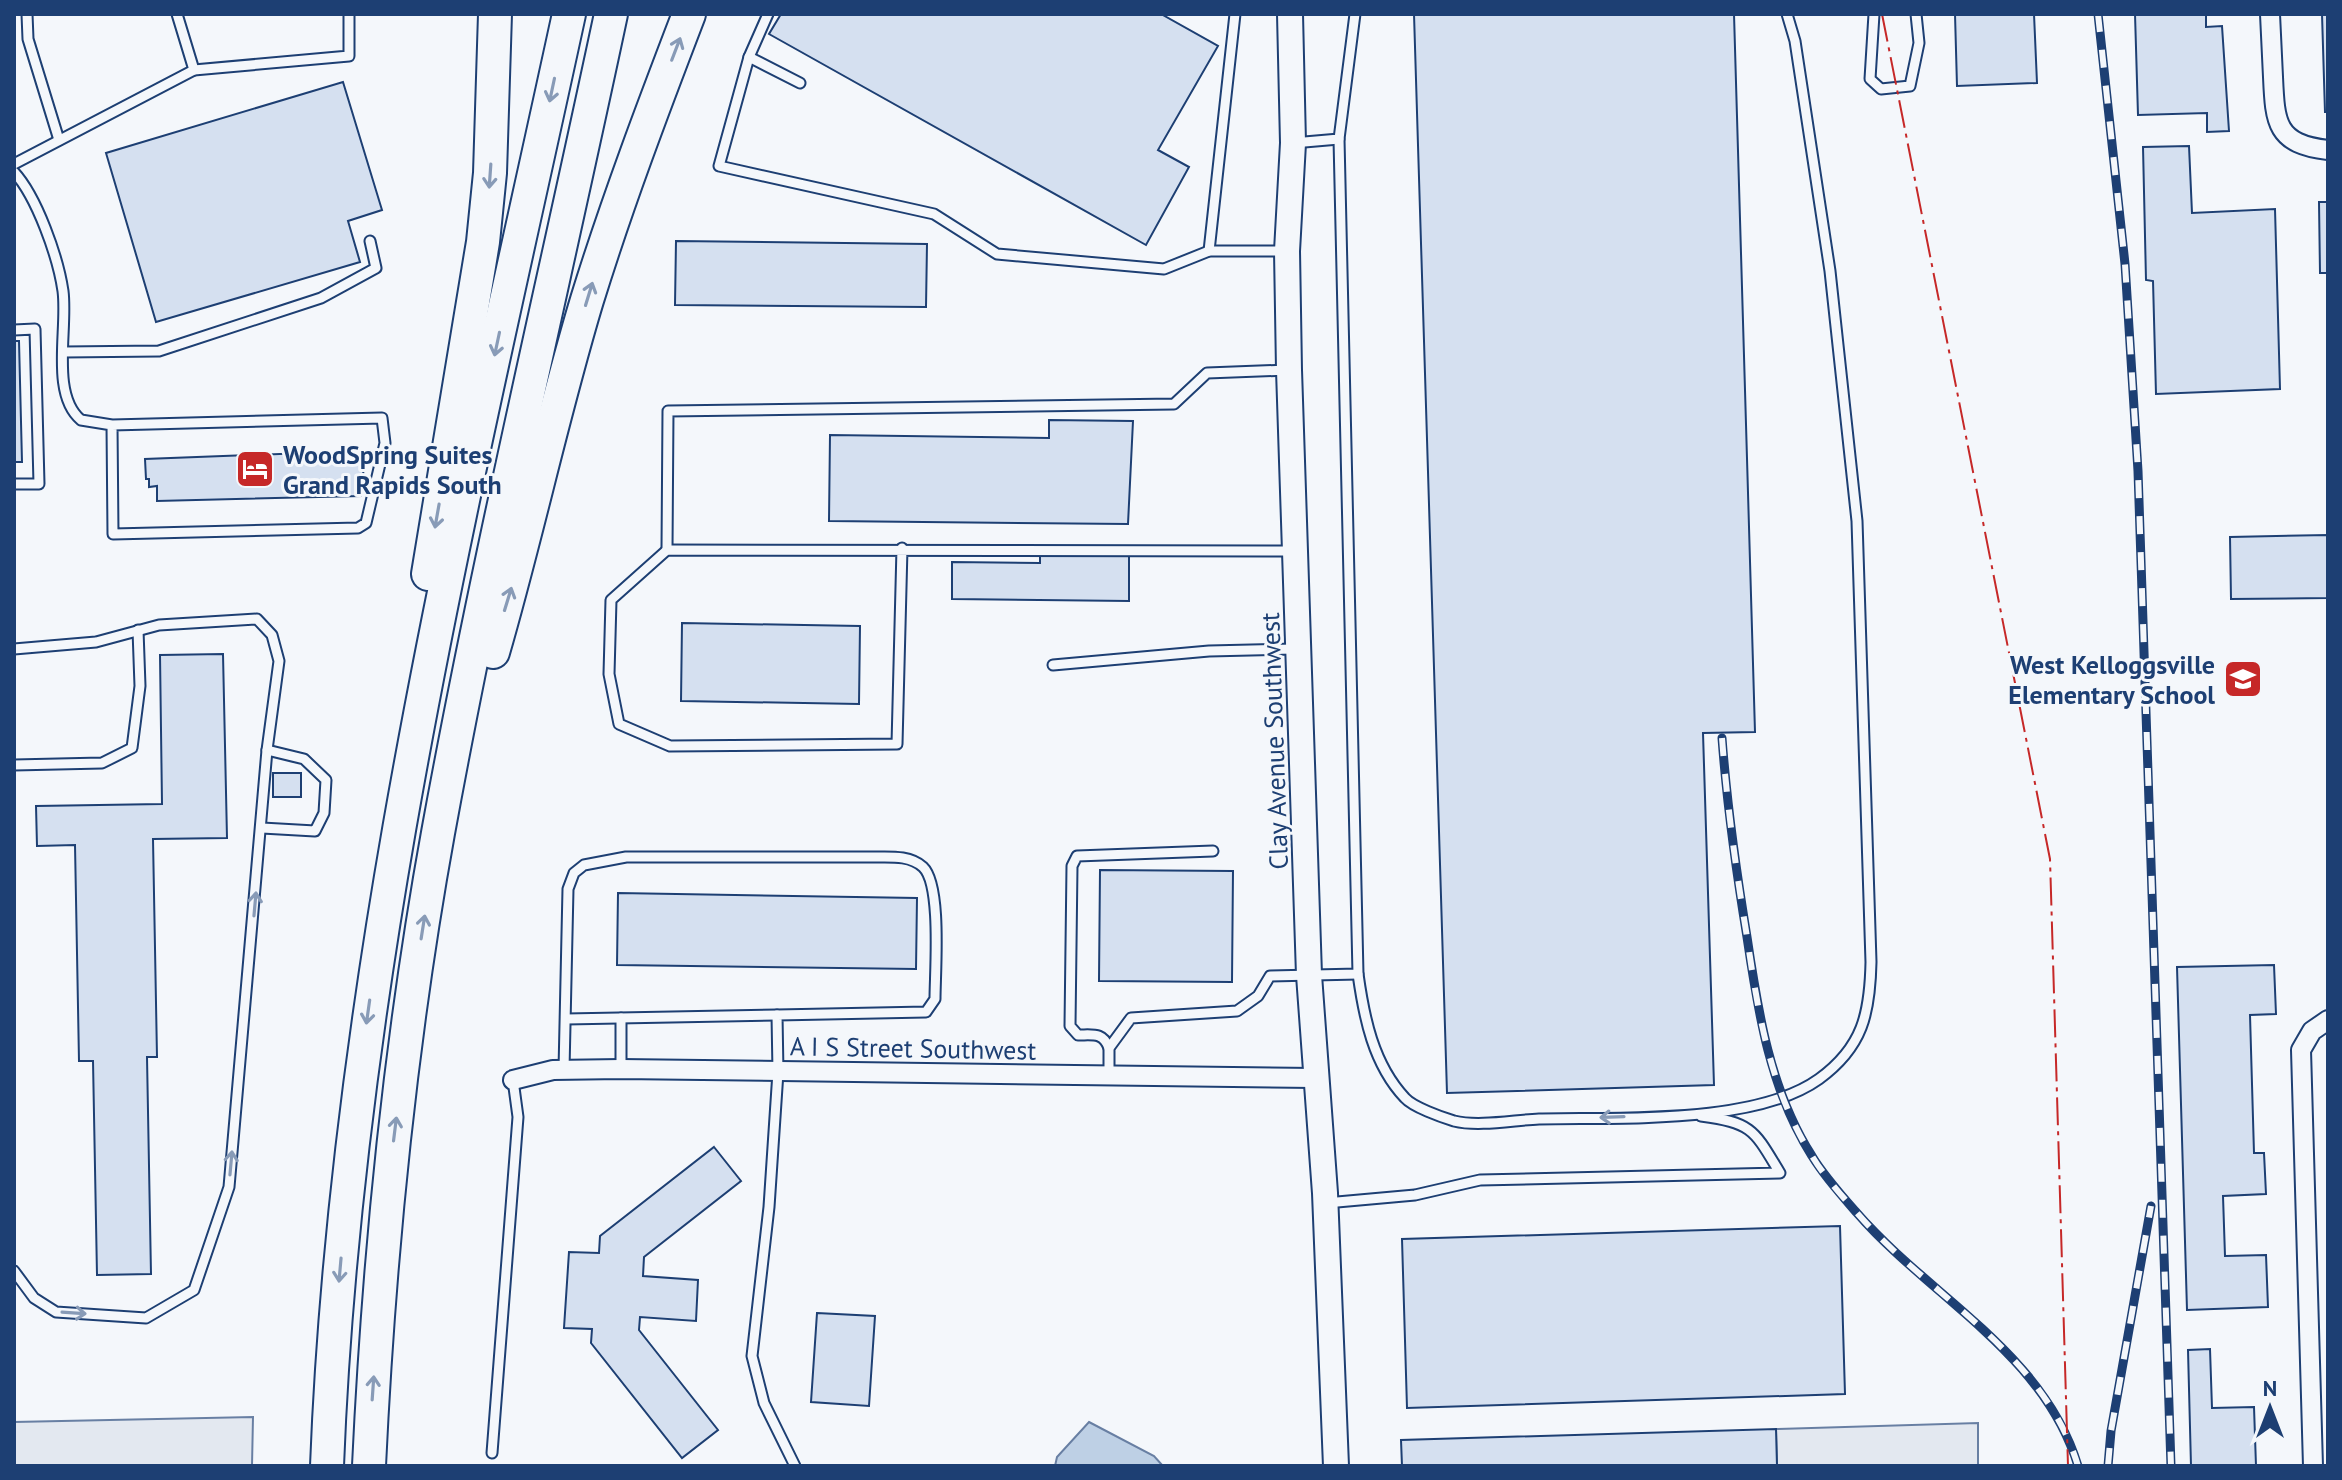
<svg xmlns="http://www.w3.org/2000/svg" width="2342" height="1480" font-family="'PT Sans',sans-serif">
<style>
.parking{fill:#e3e8f0;stroke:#687fa3;stroke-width:2}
.water{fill:#bed0e5;stroke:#687fa3;stroke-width:2}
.building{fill:#d5e0f0;stroke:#1d3f73;stroke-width:2}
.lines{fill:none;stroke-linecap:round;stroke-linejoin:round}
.lane-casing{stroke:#1d3f73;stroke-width:13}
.street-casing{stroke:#1d3f73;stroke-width:22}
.secondary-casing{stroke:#1d3f73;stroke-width:28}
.highway-casing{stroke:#1d3f73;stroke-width:36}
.lane{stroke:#f4f7fb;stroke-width:9}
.street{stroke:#f4f7fb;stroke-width:18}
.secondary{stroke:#f4f7fb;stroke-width:24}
.highway{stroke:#f4f7fb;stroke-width:32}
.rail-casing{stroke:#1d3f73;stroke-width:9}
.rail{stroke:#f4f7fb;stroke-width:6;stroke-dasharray:18;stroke-linecap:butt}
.power{stroke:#c62828;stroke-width:2;stroke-dasharray:28 6 4 6;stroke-linecap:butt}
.oneway{stroke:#889bb7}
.labels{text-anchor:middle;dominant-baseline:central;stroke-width:6;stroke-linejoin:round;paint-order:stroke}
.poi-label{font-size:26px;font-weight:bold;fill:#1d3f73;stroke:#f4f7fb;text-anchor:start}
.street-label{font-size:26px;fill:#1d3f73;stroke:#f4f7fb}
</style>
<rect width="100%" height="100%" fill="#f4f7fb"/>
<g class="parking">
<polygon points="253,1417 252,1466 14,1466 14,1422"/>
<polygon points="1978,1423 1978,1466 1777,1466 1776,1429"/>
</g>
<polygon class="water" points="1089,1422 1154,1456 1163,1466 1055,1466 1057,1457"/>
<g class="building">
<polygon points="781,14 1161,14 1218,46 1158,150 1189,167 1146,245 769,34"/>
<polygon points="1414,14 1734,14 1755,732 1703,733 1714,1085 1447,1093"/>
<polygon points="1955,14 2034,14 2037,83 1957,86"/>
<polygon points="2135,14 2206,14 2206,27 2222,26 2229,131 2207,132 2207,113 2138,115"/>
<polygon points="2322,14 2328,14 2328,112 2325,112"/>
<polygon points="343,82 382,210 348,221 360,262 156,322 106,153"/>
<polygon points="2189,146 2192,213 2275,209 2280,389 2156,394 2153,281 2146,280 2143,147"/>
<polygon points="2319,202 2328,202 2328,273 2320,273"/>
<polygon points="676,241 927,244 926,307 675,305"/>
<polygon points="14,341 19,341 22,462 14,462"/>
<polygon points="1049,420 1133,421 1128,524 829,521 830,435 1049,438"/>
<polygon points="305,453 305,456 365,455 361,496 157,501 157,486 149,487 149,479 146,479 145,459"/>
<polygon points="2328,535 2328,598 2231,599 2230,537"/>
<polygon points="1040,553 1129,554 1129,601 952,599 952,562 1040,563"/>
<polygon points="682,623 860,626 859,704 681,701"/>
<polygon points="223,654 227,838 153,839 157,1057 147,1057 151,1274 97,1275 93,1061 79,1061 75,845 37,846 36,806 162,804 160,655"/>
<rect x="273" y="773" width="28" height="24"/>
<polygon points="1100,870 1233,871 1232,982 1099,981"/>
<polygon points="618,893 917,898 916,969 617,965"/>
<polygon points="2274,965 2276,1014 2250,1015 2254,1153 2264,1153 2266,1194 2223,1196 2225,1256 2266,1255 2268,1307 2187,1310 2177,967"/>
<polygon points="714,1147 741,1181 644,1257 643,1276 698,1280 696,1321 640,1317 639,1330 718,1430 682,1458 591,1343 592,1329 564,1328 569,1252 599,1253 600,1236"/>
<polygon points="1840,1226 1845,1394 1407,1408 1402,1239"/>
<polygon points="817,1313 875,1316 869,1406 811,1402"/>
<polygon points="2210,1349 2212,1408 2254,1407 2256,1466 2191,1466 2188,1350"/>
<polygon points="1776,1429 1777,1466 1402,1466 1401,1440"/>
</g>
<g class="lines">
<defs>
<g id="lane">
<polyline points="27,14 28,39 59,140"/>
<polyline points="768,14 749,57 719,166 934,214 997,254 1164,269 1209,251 1287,251"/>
<polyline points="1874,14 1870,79 1881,89 1910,86 1919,43 1916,14"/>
<polyline points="749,57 800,83"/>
<polyline points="194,70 349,56 349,14"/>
<polyline points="1293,143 1339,139 1355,14"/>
<polyline points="14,164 194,70 177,14"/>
<path d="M14 172C37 197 58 257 63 291 68 329 50 394 81 420L112 425 382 418 385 443 366 523 358 528 113 534 112 425"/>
<polyline points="1209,251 1235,14"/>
<polyline points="14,330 35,329 39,484 14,484"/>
<polyline points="64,352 159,351 321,298 376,268 370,241"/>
<polyline points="902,548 897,744 670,746 619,724 609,674 611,600 667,550 1292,551"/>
<polyline points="667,550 668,411 1174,404 1207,373 1288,370"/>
<polyline points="14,649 96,642 159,625 257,619 272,635 279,661 267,750 229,1187 194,1290 146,1318 56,1312 34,1298 14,1271"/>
<polyline points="1053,665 1209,651 1296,649"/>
<polyline points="14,765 102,763 132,748 140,686 138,630"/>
<polyline points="262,828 315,831 324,813 326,780 304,759 267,750"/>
<path d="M1358 974C1364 1017 1373 1064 1405 1098 1413 1107 1441 1117 1454 1121 1479 1127 1514 1120 1539 1119 1618 1117 1755 1125 1819 1079 1863 1047 1870 1013 1871 962L1857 521 1830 271 1795 41 1787 14"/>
<polyline points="621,1018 621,1069"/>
<polyline points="566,1019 777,1015"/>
<path d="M1109 1048C1103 1032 1093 1035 1078 1035L1070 1026 1072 866 1077 856 1213 851"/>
<path d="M564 1070 568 889 574 873 584 865 626 857H874C890 857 910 855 923 867 942 885 935 972 935 999L926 1012 777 1015 778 1072 769 1207 752 1356 764 1403 795 1466"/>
<polyline points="1109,1076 1109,1048 1131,1018 1237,1011 1258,996 1270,976 1358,974 1339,139"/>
<path d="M1326 1203 1415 1195 1480 1180 1780 1173C1754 1130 1753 1123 1701 1116"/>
<polyline points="492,1453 518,1117 513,1080"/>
</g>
<g id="street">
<path d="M2270 14C2271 35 2272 56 2273 77 2275 123 2276 144 2328 150"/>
<polyline points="513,1080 553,1070 621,1069 1314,1078"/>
<polyline points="2313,1466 2301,1050 2312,1031 2328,1020"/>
</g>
<polyline id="secondary" points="1290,14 1293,143 1287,251 1289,370 1309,975 1325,1193 1336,1466"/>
<g id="highway">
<polyline points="428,574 483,242 490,173 495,14"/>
<path d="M493 652C527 535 552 416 587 300 617 203 653 108 689 14"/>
<path d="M327 1466C346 973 465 494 569 14"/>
<path d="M369 1466C379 1254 400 1042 438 833 488 559 553 287 611 14"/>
</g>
</defs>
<use href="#lane" class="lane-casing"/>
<use href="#street" class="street-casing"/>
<use href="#secondary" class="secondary-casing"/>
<use href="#highway" class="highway-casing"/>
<use href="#lane" class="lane"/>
<use href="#street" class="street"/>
<use href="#secondary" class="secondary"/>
<use href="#highway" class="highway"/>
<defs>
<g id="rail">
<polyline points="2098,14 2125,264 2138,471 2171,1466"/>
<path d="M1722 738C1727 805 1736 870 1747 937 1758 1012 1770 1090 1812 1156 1824 1176 1842 1196 1857 1213 1930 1297 2044 1353 2078 1466"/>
<polyline points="2108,1466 2111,1431 2151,1206"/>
</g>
</defs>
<use href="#rail" class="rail-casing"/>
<use href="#rail" class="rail"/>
<polyline class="power" points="1882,14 2050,859 2068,1466"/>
</g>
<defs><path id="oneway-shaft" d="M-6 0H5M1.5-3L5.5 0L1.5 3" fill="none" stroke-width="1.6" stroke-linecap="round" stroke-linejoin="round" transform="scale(2)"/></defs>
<g class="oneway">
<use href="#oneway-shaft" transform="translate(676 49) rotate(-69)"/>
<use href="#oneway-shaft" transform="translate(552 90) rotate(102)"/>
<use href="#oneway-shaft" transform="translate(490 176) rotate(94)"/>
<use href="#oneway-shaft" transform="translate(589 294) rotate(-73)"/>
<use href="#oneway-shaft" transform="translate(497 344) rotate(102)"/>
<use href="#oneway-shaft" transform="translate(437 516) rotate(100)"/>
<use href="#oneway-shaft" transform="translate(508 599) rotate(-73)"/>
<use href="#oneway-shaft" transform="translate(255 904) rotate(-85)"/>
<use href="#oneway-shaft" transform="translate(423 927) rotate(-81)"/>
<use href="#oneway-shaft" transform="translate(368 1012) rotate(98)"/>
<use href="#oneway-shaft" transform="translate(1612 1117) rotate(178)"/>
<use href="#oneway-shaft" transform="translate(395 1129) rotate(-83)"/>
<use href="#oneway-shaft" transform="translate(231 1163) rotate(-85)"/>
<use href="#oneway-shaft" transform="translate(340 1270) rotate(95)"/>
<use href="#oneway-shaft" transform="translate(74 1313) rotate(4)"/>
<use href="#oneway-shaft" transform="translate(373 1388) rotate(-86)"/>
</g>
<defs>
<symbol id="hotel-square" viewBox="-11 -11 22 22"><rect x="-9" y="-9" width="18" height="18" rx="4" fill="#c62828" stroke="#f4f7fb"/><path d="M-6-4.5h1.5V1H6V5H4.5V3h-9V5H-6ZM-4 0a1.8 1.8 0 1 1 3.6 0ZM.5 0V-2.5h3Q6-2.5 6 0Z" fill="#fff"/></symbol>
<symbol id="school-square" viewBox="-11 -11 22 22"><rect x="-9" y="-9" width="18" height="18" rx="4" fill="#c62828" stroke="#f4f7fb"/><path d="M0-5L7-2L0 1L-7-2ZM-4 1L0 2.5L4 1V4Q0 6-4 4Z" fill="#fff"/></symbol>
</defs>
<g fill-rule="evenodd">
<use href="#hotel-square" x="233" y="447" width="44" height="44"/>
<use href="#school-square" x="2221" y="657" width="44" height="44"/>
</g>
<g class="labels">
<g class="poi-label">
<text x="283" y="454">WoodSpring Suites<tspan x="283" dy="30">Grand Rapids South</tspan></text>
<text x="2215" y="664" text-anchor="end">West Kelloggsville<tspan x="2215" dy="30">Elementary School</tspan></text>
</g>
<g class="street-label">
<text transform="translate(1274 741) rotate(-92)">Clay Avenue Southwest</text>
<text transform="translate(913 1048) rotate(1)">A I S Street Southwest</text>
</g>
</g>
<rect width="2342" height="1480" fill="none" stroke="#1d3f73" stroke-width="32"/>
<g transform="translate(2270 1408)" stroke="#f4f7fb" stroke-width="6" paint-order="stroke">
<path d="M0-6L14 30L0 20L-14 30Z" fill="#1d3f73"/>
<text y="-12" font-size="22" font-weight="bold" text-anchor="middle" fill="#1d3f73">N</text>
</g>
</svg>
